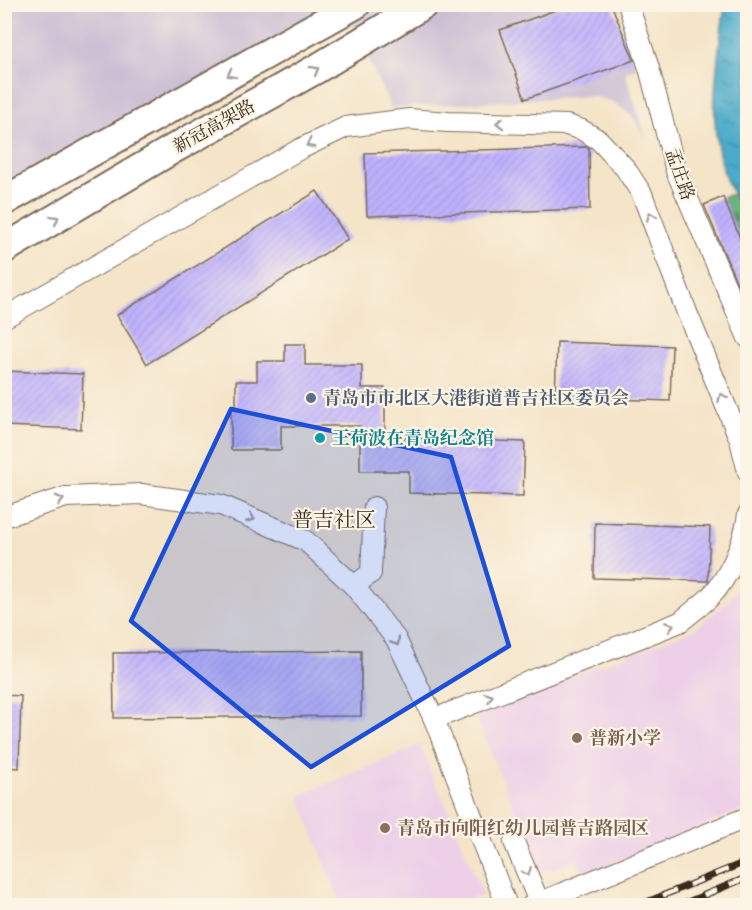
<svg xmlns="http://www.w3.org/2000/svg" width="752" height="910" font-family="'IM FELL Great Primer','Noto Serif SC',serif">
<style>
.built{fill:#edd0e8}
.railway{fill:#ccbed4}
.forest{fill:url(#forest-firs);stroke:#52704e;stroke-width:1.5}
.water{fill:url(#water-ripples);stroke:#436a74;stroke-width:1.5}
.building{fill:url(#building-hatch)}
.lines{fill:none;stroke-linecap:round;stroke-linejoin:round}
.minor-casing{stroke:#7c6b5a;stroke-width:22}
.highway-casing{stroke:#7c6b5a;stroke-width:32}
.minor{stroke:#fff;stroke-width:20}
.highway{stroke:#fff;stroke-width:28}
.rail-casing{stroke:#3b2a1e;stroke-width:7}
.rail{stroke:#fcf5e5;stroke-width:4.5;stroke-dasharray:14;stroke-linecap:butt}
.oneway{stroke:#a79f9a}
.marked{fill:#1d4ed8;fill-opacity:0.2;stroke:#1d4ed8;stroke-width:4.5;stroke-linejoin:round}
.service-dot{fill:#5c6f8a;stroke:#fcf5e5;stroke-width:2}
.culture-dot{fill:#0f9aa8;stroke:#fcf5e5;stroke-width:2}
.education-dot{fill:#8d6e63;stroke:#fcf5e5;stroke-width:2}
.labels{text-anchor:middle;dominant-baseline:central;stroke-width:4.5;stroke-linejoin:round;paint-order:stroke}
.street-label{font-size:18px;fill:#3b2a1e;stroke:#fcf5e5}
.service-label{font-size:18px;font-weight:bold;fill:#4e5e75;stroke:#fcf5e5;text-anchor:start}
.culture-label{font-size:18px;font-weight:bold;fill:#0d838f;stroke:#fcf5e5;text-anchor:start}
.education-label{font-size:18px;font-weight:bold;fill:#785e54;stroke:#fcf5e5;text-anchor:start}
.quarter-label{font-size:21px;fill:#3b2a1e;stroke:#fcf5e5}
</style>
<defs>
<pattern id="forest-firs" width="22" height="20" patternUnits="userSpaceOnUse" patternTransform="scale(1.5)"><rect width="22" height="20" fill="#6ab67e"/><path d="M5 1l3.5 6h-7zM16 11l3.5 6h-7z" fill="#589467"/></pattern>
<pattern id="water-ripples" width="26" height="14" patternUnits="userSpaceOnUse" patternTransform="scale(1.5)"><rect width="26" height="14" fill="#4babca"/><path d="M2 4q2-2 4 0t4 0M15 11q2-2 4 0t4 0" fill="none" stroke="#408ba3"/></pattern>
<pattern id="building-hatch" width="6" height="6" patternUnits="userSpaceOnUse" patternTransform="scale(1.5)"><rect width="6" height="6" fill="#bfb2fe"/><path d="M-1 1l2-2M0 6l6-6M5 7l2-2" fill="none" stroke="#a599d9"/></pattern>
</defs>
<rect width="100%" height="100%" fill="#fcf5e5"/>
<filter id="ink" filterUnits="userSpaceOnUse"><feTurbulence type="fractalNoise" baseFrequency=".0167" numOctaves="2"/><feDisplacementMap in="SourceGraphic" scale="12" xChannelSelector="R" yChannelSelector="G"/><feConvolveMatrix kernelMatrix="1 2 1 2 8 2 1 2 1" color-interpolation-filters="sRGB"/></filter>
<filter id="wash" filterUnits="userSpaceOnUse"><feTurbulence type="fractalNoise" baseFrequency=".008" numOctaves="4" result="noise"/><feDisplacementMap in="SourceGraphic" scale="24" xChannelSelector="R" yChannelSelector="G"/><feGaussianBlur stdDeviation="1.35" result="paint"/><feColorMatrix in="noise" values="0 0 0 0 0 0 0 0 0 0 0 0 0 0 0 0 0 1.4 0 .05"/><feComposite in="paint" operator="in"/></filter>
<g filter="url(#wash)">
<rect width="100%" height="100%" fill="#f4e4c8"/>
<g class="built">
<polygon points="747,569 747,808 585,875 577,859 541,873 474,713 695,629 730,600"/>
<polygon points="420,745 483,895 453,905 341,905 299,796"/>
</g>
<polygon class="railway" points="5,5 611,5 637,67 625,73 646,139 634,118 614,102 592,96 391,108 351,23 5,210"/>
<polygon class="forest" points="734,194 748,221 747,255 723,197"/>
<path class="water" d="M725 5H747V221C742 209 734 197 728 184 705 127 717 63 725 5Z"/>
<g id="blocks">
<g class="building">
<polygon points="572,4 611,4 634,60 525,99 500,30"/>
<polygon points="587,147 589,148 590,209 367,216 365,153"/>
<polygon points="317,191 348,239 147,364 117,315"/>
<polygon points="723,197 747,255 747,307 704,205"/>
<polygon points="557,342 672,346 670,401 555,397"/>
<polygon points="285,344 305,344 305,365 362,365 362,388 385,388 385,437 525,442 523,496 409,493 409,471 360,471 360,426 281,426 281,450 231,450 231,408 236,408 236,381 257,381 257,361 285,361"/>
<polygon points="4,371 83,374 81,429 4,426"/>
<polygon points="595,523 710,527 708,581 594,578"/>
<polygon points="361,651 361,716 114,718 113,653"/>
<polygon points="4,695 21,696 19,768 4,767"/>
</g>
</g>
</g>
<g filter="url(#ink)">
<use href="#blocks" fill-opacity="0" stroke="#7c6b5a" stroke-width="1.5"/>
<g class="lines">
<defs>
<g id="minor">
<polyline points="628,4 649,68 676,171 748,338"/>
<polyline points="4,318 300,149 346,127 409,119 448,122 567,125 582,130 599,140 625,168 642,194 688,315 740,440 748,472"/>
<polyline points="4,517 66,497 141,494 221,505 306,541 354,586 396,639 434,719 507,906"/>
<polyline points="354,586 371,573 374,507"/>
<path d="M434 719 680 622C690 614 700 606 709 598 729 578 745 541 748 514"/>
<polyline points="514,842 539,902"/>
<polyline points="531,906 748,817"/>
</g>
<g id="highway">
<polyline points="4,201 356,4"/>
<polyline points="4,249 173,149 318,68 424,4"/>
</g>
</defs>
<use href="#minor" class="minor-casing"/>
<use href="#highway" class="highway-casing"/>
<use href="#minor" class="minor"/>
<use href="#highway" class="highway"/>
<defs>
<g id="rail">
<polyline points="637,906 748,861"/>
<polyline points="678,906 748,877"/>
</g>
</defs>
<use href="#rail" class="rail-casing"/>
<use href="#rail" class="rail"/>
</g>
<defs><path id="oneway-chevron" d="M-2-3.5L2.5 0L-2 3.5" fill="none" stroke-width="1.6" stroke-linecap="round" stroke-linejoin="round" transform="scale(1.5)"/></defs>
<g class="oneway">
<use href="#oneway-chevron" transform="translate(315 70) rotate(-30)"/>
<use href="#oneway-chevron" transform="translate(231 74) rotate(151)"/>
<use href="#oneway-chevron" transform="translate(500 123) rotate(-179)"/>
<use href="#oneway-chevron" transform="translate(310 144) rotate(155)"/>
<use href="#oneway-chevron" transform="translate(651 216) rotate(-111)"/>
<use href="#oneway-chevron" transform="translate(55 219) rotate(-31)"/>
<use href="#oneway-chevron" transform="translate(722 397) rotate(-113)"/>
<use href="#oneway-chevron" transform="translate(60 500) rotate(-14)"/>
<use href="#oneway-chevron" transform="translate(251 518) rotate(23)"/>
<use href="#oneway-chevron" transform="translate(670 626) rotate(-22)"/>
<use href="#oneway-chevron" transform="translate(396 642) rotate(59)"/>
<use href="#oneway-chevron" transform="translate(489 697) rotate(-21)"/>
<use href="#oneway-chevron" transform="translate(527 872) rotate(68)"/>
</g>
</g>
<path class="marked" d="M231 409 451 457 509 646 311 767 131 621Z"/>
<circle class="service-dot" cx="311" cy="398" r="6"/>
<circle class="culture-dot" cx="320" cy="438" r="6"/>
<g class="education-dot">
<circle cx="577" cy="738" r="6"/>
<circle cx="385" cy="828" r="6"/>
</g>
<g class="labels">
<g class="street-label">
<text transform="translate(214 126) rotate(-29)">新冠高架路</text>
<text transform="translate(680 174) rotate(71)">孟庄路</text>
</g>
<g class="service-label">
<text x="323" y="398">青岛市市北区大港街道普吉社区委员会</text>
</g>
<g class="culture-label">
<text x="332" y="438">王荷波在青岛纪念馆</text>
</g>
<g class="education-label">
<text x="589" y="738">普新小学</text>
<text x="397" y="828">青岛市向阳红幼儿园普吉路园区</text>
</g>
<g class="quarter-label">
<text x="334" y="520">普吉社区</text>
</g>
</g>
<rect width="752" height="910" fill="none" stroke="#fcf5e5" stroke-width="24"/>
</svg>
